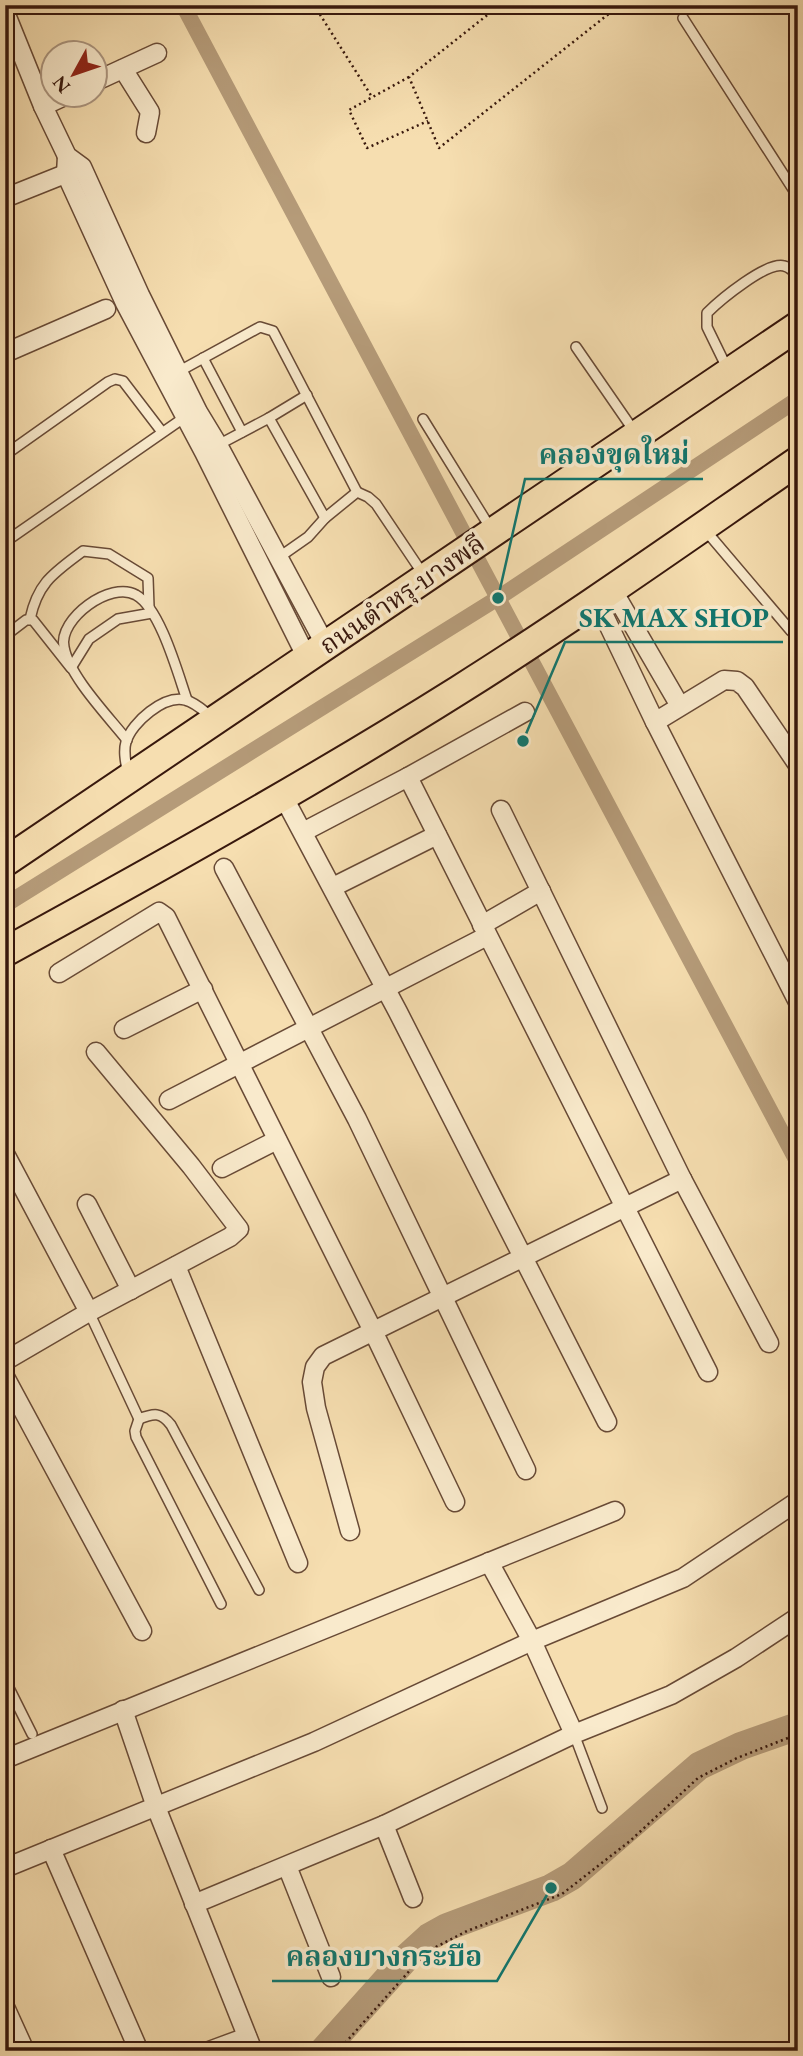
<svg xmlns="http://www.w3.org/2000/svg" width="803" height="2056" font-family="'EB Garamond','Noto Serif Thai',serif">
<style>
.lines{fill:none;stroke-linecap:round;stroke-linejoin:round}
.canal{stroke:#b59b79;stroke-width:16}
.river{stroke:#b59b79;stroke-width:28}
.lane-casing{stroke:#684a36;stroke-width:12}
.street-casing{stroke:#684a36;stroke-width:21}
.primary-casing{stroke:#38180d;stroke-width:32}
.path{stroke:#38180d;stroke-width:2.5;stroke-dasharray:2 3.5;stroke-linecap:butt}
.lane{stroke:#f9eacc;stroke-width:9}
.street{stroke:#f9eacc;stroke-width:18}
.primary{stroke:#f6deb0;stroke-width:28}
.labels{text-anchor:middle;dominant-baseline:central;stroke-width:7;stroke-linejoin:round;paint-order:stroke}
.street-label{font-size:26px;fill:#38180d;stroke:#f9eacc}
.leader{fill:none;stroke:#0f766e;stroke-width:2.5}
.callout-dot{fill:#0f766e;stroke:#f9eacc;stroke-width:2.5}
.callout-label{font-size:28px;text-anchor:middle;font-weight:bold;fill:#0f766e;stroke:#f9eacc;stroke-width:7;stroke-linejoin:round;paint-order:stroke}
</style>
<rect width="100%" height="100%" fill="#f6deb0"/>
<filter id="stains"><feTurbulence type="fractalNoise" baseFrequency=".00286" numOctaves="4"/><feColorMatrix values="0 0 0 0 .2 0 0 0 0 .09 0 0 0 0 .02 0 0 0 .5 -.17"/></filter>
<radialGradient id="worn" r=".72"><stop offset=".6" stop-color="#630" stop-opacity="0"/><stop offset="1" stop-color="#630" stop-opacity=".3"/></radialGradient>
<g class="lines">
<g class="canal">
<polyline points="183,5 798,1163"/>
<polyline points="5,905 498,598 798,399"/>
</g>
<polyline class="river" points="323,2051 407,1957 429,1937 447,1927 551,1888 572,1876 699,1766 741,1746 798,1726"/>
<defs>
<g id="lane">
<polyline points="683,18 798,197"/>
<polyline points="576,347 634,431"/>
<polyline points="203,358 242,432"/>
<path d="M727 368 707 327V313C720 300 767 261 784 266 790 267 794 272 798 276"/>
<polyline points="176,373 260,327 273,331 357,492"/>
<polyline points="269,418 307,395"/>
<polyline points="423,419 491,529"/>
<polyline points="218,445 269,418 325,518 357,492 368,497 376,504 423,574"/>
<polyline points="5,455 108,382 115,379 123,381 162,432"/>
<polyline points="706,531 791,631"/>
<polyline points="5,542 185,417"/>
<polyline points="278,558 308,537 325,518"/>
<path d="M30 619C38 582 54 573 83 551L109 554 148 578 149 607"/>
<polyline points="5,636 26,620 33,620 71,668 89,639 118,619 152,613"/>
<path d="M127 740C108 716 69 676 64 647 58 619 111 580 136 595 160 608 178 674 187 700"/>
<path d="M128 775C126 764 123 752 126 742 132 722 164 695 185 700 195 702 205 712 213 718"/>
<path d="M89 1312 139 1419C154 1413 161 1412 171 1425L259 1590"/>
<polyline points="139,1419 135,1431 136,1437 221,1604"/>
<polyline points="5,1680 32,1734"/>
<polyline points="574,1734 602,1808"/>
</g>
<g id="street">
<polyline points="5,12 43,106 67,156 82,167 140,295 198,412 218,445 326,646"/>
<polyline points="123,69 150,112 146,133"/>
<polyline points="94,82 157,53"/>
<polyline points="43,106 69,94"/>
<polyline points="67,156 66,174 125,303 204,452 307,658"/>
<polyline points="5,198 75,170"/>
<polyline points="5,353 106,309"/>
<polyline points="612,589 680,706"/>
<polyline points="596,599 655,722 798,1002"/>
<polyline points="655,722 724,680 737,681 745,687 798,765"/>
<polyline points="408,777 708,1372"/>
<polyline points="283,796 398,1012 607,1422"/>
<polyline points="501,810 682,1179 769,1343"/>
<polyline points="303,832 408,777 525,712"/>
<polyline points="224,868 357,1119 526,1470"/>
<polyline points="333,887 437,835"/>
<polyline points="482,925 541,891"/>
<polyline points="59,973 159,912 166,917 373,1331 455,1502"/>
<polyline points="124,1029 203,989"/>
<polyline points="169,1100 487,936"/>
<polyline points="5,1154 89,1312"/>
<polyline points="222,1168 277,1140"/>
<polyline points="87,1204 131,1290"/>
<polyline points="176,1266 298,1563"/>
<polyline points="5,1361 89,1312 230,1237 239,1229 191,1166 96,1052"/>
<polyline points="5,1377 142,1631"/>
<polyline points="350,1531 316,1408 312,1382 315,1367 323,1356 682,1179"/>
<polyline points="489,1562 532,1641 574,1734"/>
<polyline points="123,1710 156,1807 253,2051"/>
<polyline points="5,1759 615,1511"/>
<polyline points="384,1825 413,1898"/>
<polyline points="51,1849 139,2051"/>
<polyline points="287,1866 331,1977"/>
<polyline points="5,1868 314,1742 532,1641 683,1578 798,1501"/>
<polyline points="194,1904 384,1825 574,1734 671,1695 736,1658 798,1617"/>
<polyline points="5,2007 25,2051"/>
<polyline points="209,2051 247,2037"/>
</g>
<g id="primary">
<polyline points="5,862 798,326"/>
<path d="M5 952C158 868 311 783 459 690 575 617 686 538 798 461"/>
</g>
</defs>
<use href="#lane" class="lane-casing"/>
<use href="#street" class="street-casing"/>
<use href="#primary" class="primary-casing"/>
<g class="path">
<polyline points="314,5 372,97"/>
<polyline points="500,5 409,77 439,148 620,5"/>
<polyline points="409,77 349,110 367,148 428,121"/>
<polyline points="338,2051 412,1968 432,1949 467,1931 562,1894 630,1841 698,1778 737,1758 798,1734"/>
</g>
<use href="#lane" class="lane"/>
<use href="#street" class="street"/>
<use href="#primary" class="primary"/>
</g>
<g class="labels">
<g class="street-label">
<text transform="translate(402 594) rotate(-34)">ถนนตำหรุ-บางพลี</text>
</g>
</g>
<path class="leader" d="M498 598L525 479H703M523 741L565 642H783M551 1888L497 1981H272"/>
<g class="callout-dot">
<circle cx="498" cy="598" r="7"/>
<circle cx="523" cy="741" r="7"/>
<circle cx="551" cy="1888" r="7"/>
</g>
<g class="callout-label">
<text x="614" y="464">คลองขุดใหม่</text>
<text x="674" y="627">SK MAX SHOP</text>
<text x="384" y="1966">คลองบางกระบือ</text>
</g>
<rect width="803" height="2056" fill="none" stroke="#f6deb0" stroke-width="28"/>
<rect x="7" y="7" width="789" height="2042" fill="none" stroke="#38180d" stroke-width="3.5"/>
<rect x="14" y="14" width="775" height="2028" fill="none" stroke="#38180d" stroke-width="2"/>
<g transform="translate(74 74) rotate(230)"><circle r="33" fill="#f9eacc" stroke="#ac9680" stroke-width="2"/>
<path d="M0-5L12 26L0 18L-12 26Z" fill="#8f2418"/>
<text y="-10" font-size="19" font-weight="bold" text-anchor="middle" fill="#38180d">N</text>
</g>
<rect width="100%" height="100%" filter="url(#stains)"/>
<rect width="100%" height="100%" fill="url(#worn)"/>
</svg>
